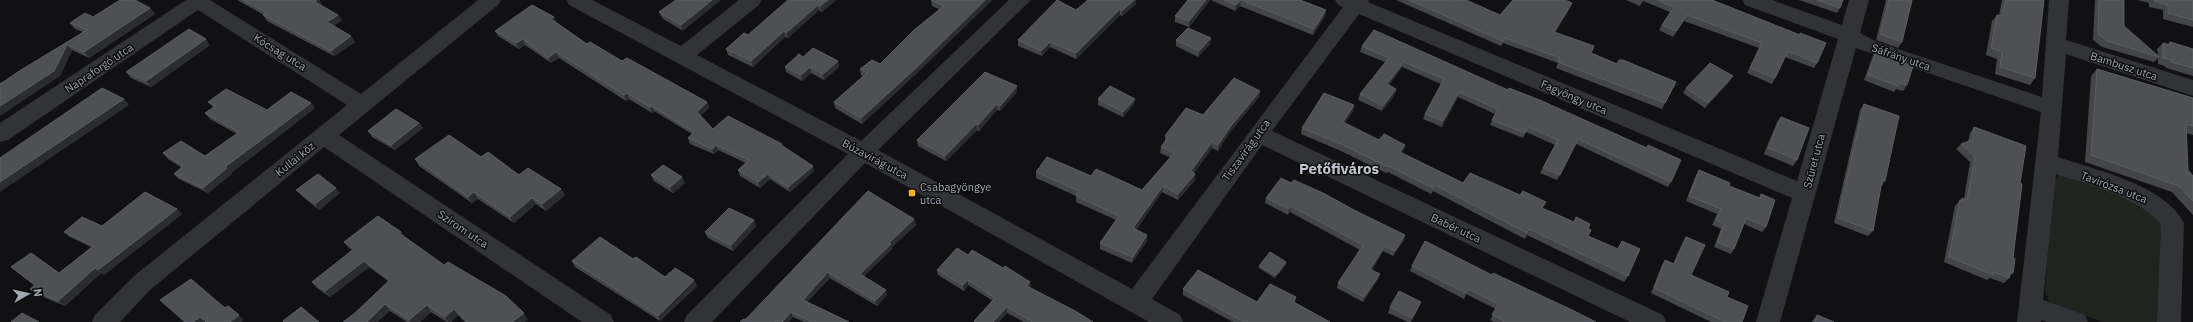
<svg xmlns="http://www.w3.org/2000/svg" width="2193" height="322" font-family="'IBM Plex Sans',sans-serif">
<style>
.green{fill:#1d251e}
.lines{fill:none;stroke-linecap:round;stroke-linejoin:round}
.minor{fill:#323338;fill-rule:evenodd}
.wall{fill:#44454b}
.shaded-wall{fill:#2b2c30}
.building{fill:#4e5056;stroke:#5b5e65}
.poi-dot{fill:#f7b124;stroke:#0c0c0e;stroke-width:1.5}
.labels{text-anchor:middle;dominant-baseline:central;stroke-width:3;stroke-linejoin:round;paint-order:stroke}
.street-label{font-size:11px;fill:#a2a7b4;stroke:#0c0c0e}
.poi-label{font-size:11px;fill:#a2a7b4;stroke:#0c0c0e;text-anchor:start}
.district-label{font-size:15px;font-weight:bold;fill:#c3c6d0;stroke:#0c0c0e}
</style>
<rect width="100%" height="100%" fill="#111113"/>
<polygon class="green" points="2060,172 2144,202 2162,218 2159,322 2103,322 2050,304 2045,291 2053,184"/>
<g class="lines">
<g class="minor">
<polygon points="186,0 210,0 361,94 478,0 501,0 498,5 339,135 611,315 614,322 582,322 324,147 150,290 120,322 92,322 95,315 134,276 347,105 198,10 8,140 0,142 0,123"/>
<path d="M566 0H592L681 46 739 0H762L759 5 697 55 861 141 1009 0H1031L878 150 1132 289 1343 7 1338 5 1335 0H1369L1368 2 1797 181 1838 39 1745 5 1742 0H1772L1842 25 1849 0H1869L1860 33 1877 42 2042 97 2049 0H2069L2066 40 2193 80V96L2066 54 2058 157C2096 170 2165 185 2184 223L2181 322H2157L2161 225C2141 198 2087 184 2056 174L2043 300 2085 315 2088 322H2047L2041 320V322H2017L2041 112 1856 48 1780 322H1756L1792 198 1359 14 1272 131 1663 315 1666 322H1630L1262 145 1152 299 1180 315 1183 322H1149L865 163 712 322H684L687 315 848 154 569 5Z"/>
</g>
</g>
<g class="wall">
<polygon points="237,0 319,0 322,5 321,5 338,15 342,20 333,26 355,42 334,56 267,21 263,15 264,15"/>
<polygon points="676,0 683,31 662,18 659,12"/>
<polygon points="788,0 836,0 822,12 819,10 788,38 785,37 753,67 728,55 726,49 748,35"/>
<polygon points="931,0 992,0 917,73 862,124 835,108 834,102 863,76 861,75 860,69 880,64 939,9 932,6"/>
<polygon points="1210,0 1189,27 1175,22 1175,16"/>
<polygon points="1211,0 1300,0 1325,16 1313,35 1240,6 1235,11"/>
<polygon points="1396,0 1451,0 1500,15 1570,8 1555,33 1591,53 1617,64 1676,82 1662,109 1556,68 1558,63 1503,43 1501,46"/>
<polygon points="1626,0 1712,0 1817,63 1814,68 1785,57 1775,78 1772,84 1747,73 1759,48 1684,21 1673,37 1659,30 1662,25 1670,12 1643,1 1640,6"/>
<polygon points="1799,0 1843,0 1840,8 1837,13"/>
<polygon points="1886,0 1912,0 1902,42 1898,48 1876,40"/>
<polygon points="2002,0 2044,0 2035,78 2030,85 1995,74 1997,59 1986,55 1992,21 1997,15 1999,15"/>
<polygon points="2095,0 2124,0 2124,26 2158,55 2157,49 2163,43 2167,45 2170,42 2193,49 2193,76 2166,68 2165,66 2158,64 2158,58 2154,62 2102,47 2093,40"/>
<polygon points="2137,0 2193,0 2193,27 2163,19 2163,10 2149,7 2149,3"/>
<polygon points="1136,4 1122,16 1120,15 1076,59 1050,47 1042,56 1018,46 1018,40 1076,10"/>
<polygon points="150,8 155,14 89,58 72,50 60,76 0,84 83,32 75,29 70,23 93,17"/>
<polygon points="554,17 556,22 587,44 707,102 709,108 700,116 713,129 783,146 814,171 790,192 770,179 760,188 740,176 738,170 746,163 718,150 714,154 690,144 688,138 692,134 654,111 652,113 629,99 626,101 559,58 551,63 525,45 519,49 498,36 495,31"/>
<polygon points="1374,30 1671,182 1668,187 1576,144 1557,180 1540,173 1555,145 1526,132 1523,138 1490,125 1495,114 1458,97 1442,127 1423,119 1425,114 1441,84 1402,67 1389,85 1396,89 1395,94 1382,111 1358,100 1360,94 1385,62 1360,52 1362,46"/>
<polygon points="1211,38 1210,44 1198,57 1176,46 1176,40"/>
<polygon points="210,45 151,87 131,78 126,72"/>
<polygon points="1877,50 1898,61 1907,85 1903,91 1896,89 1894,92 1864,80 1873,55"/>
<polygon points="803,57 838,61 839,67 824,80 811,73 802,81 786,72 785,67"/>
<polygon points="2097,69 2193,98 2193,135 2186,133 2188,170 2193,176 2193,215 2172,192 2085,162 2091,76"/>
<polygon points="1730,81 1705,108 1683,93 1686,88"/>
<polygon points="1260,91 1259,97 1229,133 1218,151 1212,148 1194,173 1195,174 1195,180 1178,200 1162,192 1136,230 1147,235 1147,241 1132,263 1100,249 1100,243 1116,220 1076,202 1076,196 1036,178 1036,172 1091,176 1142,190 1171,158 1160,153 1161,147 1165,141 1165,136 1203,115"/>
<polygon points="1017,92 1000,111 997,110 979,131 977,130 946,161 918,146 917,140"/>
<polygon points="1098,99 1134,104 1123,117 1098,105"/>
<polygon points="208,102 267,110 311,103 315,108 231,173 232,174 208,193 179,179 174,174 182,168 168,159 163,153 205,156 237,134 210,119 205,113 213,107"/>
<polygon points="1864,104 1885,181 1881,187 1873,231 1868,236 1834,223 1860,110"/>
<polygon points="1354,105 1353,111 1345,123 1379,140 1405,145 1403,151 1402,153 1463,183 1543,209 1588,229 1588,236 1618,249 1622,241 1628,276 1624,282 1527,235 1525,239 1433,191 1431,194 1388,172 1386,173 1341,151 1301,134 1302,128"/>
<polygon points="1781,117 1797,160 1793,166 1764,154 1777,122"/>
<polygon points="419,123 423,128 395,150 372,137 368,131"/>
<polygon points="1974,127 2020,183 2013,258 2013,273 2010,276 2009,278 2004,283 1990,278 1987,280 1944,262 1955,206 1962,198 1964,199 1970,162 1956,149 1961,144 1968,141 1970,133"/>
<polygon points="481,157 519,175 561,189 565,195 546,211 536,204 514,223 478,199 472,203 419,166 415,159"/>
<polygon points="1699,170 1729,186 1759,198 1761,194 1766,227 1762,232 1744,224 1734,249 1731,254 1714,247 1721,229 1712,225 1717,214 1686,201 1696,175"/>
<polygon points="651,175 685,183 673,193 654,181"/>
<polygon points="296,190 340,193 319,210 301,195"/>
<polygon points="1266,198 1404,240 1393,256 1383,251 1372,270 1378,279 1363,302 1337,288 1338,283 1360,250 1290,212 1288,215 1265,203"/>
<polygon points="182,214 104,275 101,273 65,306 36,294 30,289 34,285 11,267 59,273 91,247 70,237 64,232"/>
<polygon points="914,219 916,225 892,247 892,249 864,276 887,295 877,306 830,278 807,302 849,322 804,322 793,317 789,322 740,322"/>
<polygon points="756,226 733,251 708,238 705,232"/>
<polygon points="401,232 405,237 444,265 528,320 524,322 465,322 458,315 451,322 447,322 431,312 420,322 407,322 390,311 355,313 388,281 369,267 330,297 317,288 312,282 352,250 349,248 344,242"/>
<polygon points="1686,237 1691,275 1727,297 1742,322 1711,322 1651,293 1662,265 1665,260 1673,264 1683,242"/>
<polygon points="968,255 1031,288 1093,322 1024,322 1007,313 999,322 974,322 974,321 993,301 968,285 964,291 938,275 937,270"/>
<polygon points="633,259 665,277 697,286 660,321 575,267 572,261"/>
<polygon points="1286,262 1286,265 1275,278 1259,268 1259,266"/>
<polygon points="1412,266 1492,275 1596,322 1494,322 1490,320 1496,309 1466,294 1464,299 1410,271"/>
<polygon points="1183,289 1257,302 1296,297 1295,302 1330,322 1233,322 1183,295"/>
<polygon points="1390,307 1419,307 1411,322 1408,322 1388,313"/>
<polygon points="1817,315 1834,322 1812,322 1813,320"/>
</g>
<g class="shaded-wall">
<polygon points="317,0 319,0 322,5 318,7 315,2"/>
<polygon points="712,0 721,0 683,31 681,25"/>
<polygon points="828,0 836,0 822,12 820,6"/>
<polygon points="985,0 992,0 917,73 862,124 861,118"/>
<polygon points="1134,0 1136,0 1136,4 1122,16 1122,11"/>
<polygon points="1206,0 1210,0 1189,27 1189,21"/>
<polygon points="1241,0 1240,6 1235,11 1236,5"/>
<polygon points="1572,3 1570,8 1552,38 1554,32"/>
<polygon points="818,5 819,10 788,38 786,33"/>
<polygon points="150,8 155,14 89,58 84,52"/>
<polygon points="1120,9 1120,15 1076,59 1076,53"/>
<polygon points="1326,10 1325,16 1313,35 1314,29"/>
<polygon points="338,15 342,20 331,28 327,22"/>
<polygon points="1687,15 1684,21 1673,37 1676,31"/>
<polygon points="554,17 556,23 551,19"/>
<polygon points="784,31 785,37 753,67 751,61"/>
<polygon points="351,36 355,42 334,56 331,51"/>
<polygon points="1211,38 1210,44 1198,57 1199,51"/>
<polygon points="206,39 210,45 151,87 146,81"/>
<polygon points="523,39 525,45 519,49 516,43"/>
<polygon points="1050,42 1050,47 1042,56 1041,51"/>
<polygon points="67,45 72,50 60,76 0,116 0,106"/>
<polygon points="556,52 559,58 551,63 548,58"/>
<polygon points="838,61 839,67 824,80 823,74"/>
<polygon points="1404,62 1402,67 1385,90 1387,84"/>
<polygon points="810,67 811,73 802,81 801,75"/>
<polygon points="1733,76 1730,81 1705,108 1708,103"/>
<polygon points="1017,86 1017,92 1000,111 1000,106"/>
<polygon points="1396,89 1395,94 1382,111 1383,106"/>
<polygon points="1260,91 1259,97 1229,133 1218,151 1218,145 1230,127"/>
<polygon points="1459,92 1458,97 1442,127 1443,121"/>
<polygon points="627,93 629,99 626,101 624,95"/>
<polygon points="124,99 129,105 0,192 0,182"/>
<polygon points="1135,99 1134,104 1123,117 1123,112"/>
<polygon points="707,102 709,108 699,117 697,112"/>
<polygon points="311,103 315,108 231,173 232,174 208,193 203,188 225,167"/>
<polygon points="997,104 997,110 979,131 978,125"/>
<polygon points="1354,105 1353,111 1342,128 1343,122"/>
<polygon points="652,106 654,111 652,113 650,107"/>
<polygon points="419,123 423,128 395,150 391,145"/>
<polygon points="976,124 977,130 946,161 945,156"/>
<polygon points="1212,142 1212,148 1190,178 1191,171"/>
<polygon points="716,145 718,150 714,154 712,149"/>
<polygon points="1405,145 1403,151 1398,158 1400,152"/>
<polygon points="813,166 814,171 790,192 788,187"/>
<polygon points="768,174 770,179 760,188 758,182"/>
<polygon points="1195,174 1195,180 1178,200 1178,194"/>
<polygon points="682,177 685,183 673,193 670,187"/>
<polygon points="1163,186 1162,192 1133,234 1133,228"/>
<polygon points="336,188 340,193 319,210 315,204"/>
<polygon points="561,189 565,195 546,211 542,204"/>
<polygon points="474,192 478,199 472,203 468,197"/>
<polygon points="532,198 536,204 514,223 510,217"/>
<polygon points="1291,206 1290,212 1288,215 1289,209"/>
<polygon points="177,209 182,214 104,275 98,270"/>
<polygon points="914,219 916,225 892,247 892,249 861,279 860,274 889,243"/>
<polygon points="754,220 756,226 733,251 731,245"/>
<polygon points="401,232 405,238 399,233"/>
<polygon points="1147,235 1147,241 1132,263 1133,257"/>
<polygon points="1405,235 1404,240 1393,256 1395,251"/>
<polygon points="1385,246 1383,251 1369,274 1370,269"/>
<polygon points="364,261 369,267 330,297 325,291"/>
<polygon points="1286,262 1286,265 1275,278 1276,275"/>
<polygon points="95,268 101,273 65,306 58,301"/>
<polygon points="828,272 830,278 804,305 803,300"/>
<polygon points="1380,274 1378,279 1363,302 1364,297"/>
<polygon points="694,280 697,286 660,321 658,316"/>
<polygon points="968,280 968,285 964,291 963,285"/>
<polygon points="1030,282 1031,287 1027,286"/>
<polygon points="886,290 887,295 877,306 875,301"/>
<polygon points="1421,302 1419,307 1411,322 1412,318"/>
<polygon points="385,304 390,311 378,322 367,322"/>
<polygon points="427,305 431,312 420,322 411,322 409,320"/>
<polygon points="1007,307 1007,313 999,322 993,322"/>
<polygon points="454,309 458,315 451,322 448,322 445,317"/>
<polygon points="791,312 793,317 789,322 782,322"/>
<polygon points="524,313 528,320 524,322 512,322"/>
<polygon points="239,315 244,320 241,322 230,322"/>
<polygon points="200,317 205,322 193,322"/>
</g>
<g class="building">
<polygon points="120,0 135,0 150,8 84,52 67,45 54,71 0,106 0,84 21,70 87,30 70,23 85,13 93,17"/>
<polygon points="243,0 317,0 315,2 338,15 327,22 351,36 331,51 263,15 267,13"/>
<polygon points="676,0 712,0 681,25 659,12"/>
<polygon points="788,0 828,0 820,6 818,5 786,33 784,31 751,61 726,49 744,33 748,35"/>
<polygon points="931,0 985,0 916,68 861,118 834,102 867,73 860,69 872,60 880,64 914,30 944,6"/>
<polygon points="1057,0 1076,10 1088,0 1134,0 1122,11 1120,9 1076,53 1050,42 1041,51 1018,40"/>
<polygon points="1188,0 1206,0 1189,21 1175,16"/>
<polygon points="1224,0 1300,0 1326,10 1314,29 1241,0 1236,5"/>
<polygon points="1409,0 1451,0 1455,1 1456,0 1466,0 1500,15 1513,0 1565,0 1572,3 1554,32 1594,46 1591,53 1617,64 1619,60 1623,60 1676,82 1665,103 1558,62 1560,58 1505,38 1503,41"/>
<polygon points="1657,0 1712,0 1800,35 1800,33 1826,43 1817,63 1788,51 1775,78 1750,68 1762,43 1687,15 1676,31 1662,25 1674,7"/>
<polygon points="1817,0 1843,0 1840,8"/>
<polygon points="1889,0 1912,0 1902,42 1880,34"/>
<polygon points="2006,0 2044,0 2035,78 2000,67 2002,52 1991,48 1997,15 2002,16"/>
<polygon points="2099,0 2124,0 2124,26 2159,57 2107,41 2098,34"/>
<polygon points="2154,0 2193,0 2193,20 2168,13 2168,5 2154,1"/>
<polygon points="532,5 554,17 551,19 587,44 590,42 622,61 627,58 707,102 697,112 713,129 728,116 782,144 781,145 813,166 788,187 768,174 758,182 738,170 749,160 716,145 712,149 688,138 694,132 652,106 650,107 627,93 624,95 556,52 548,58 523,39 516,43 495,31"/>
<polygon points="1188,28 1211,38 1199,51 1176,40"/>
<polygon points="189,29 206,39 146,81 126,72"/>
<polygon points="1374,30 1508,90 1509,88 1542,101 1647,148 1648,145 1681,160 1671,182 1578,139 1560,175 1543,168 1558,140 1528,127 1525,133 1492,120 1498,109 1459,92 1443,121 1425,114 1444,79 1404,62 1387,84 1396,89 1383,106 1360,94 1389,58 1362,46"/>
<polygon points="2170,42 2193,49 2193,68 2171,62 2171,60 2163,58 2163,43 2170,45"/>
<polygon points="813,48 838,61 823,74 810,67 801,75 785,67 799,54 803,57"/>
<polygon points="1877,50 1899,57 1898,61 1913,66 1907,85 1900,83 1898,86 1868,75"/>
<polygon points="1710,63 1733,76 1708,103 1686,88"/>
<polygon points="2097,69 2193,98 2193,126 2186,124 2188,170 2193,176 2193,201 2179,186 2091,155"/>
<polygon points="985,72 1017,86 1000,106 997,104 978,125 976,124 945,156 917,140"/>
<polygon points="1234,78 1260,91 1230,127 1218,145 1212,142 1191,171 1195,174 1178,194 1163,186 1133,228 1147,235 1133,257 1100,243 1119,216 1076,196 1079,191 1036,172 1047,157 1091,176 1096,169 1142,190 1174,153 1161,147 1168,137 1165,136 1186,108 1203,115"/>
<polygon points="1110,86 1135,99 1123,112 1098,99"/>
<polygon points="102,88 124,99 0,182 0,158"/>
<polygon points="226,89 267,110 291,92 311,103 225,167 227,168 203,188 174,174 183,166 163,153 181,141 205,156 239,132 205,113 216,106 208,102"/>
<polygon points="1324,93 1354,105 1343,122 1379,140 1384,134 1405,145 1400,152 1463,183 1470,173 1520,195 1523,191 1546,202 1542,208 1574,222 1576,217 1590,224 1588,229 1591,230 1588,236 1618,249 1622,241 1640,249 1628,276 1529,229 1527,233 1435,185 1433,188 1389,166 1388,167 1343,145 1302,128"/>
<polygon points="1864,104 1899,116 1885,181 1882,180 1873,231 1838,218"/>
<polygon points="396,109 419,123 391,145 368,131"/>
<polygon points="1781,117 1809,128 1797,160 1768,148"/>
<polygon points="1974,127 2026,146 2020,183 2022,184 2013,258 2015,259 2013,273 2010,272 2009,278 1993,272 1993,275 1949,257 1960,200 1962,201 1962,198 1967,200 1975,157 1961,144 1972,140"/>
<polygon points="449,135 481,157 488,152 519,175 528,168 561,189 542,204 532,198 510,217 474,192 468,197 415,159"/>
<polygon points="663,165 682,177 670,187 651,175"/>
<polygon points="1699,170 1730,183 1729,186 1760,198 1761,194 1775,200 1766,227 1746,218 1734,249 1717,242 1724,224 1716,220 1721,209 1689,196"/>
<polygon points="318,174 336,188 315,204 296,190"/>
<polygon points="1281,178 1291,183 1294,180 1325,194 1354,210 1405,235 1395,251 1385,246 1370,269 1380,274 1364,297 1338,283 1363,245 1291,206 1289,209 1266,198"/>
<polygon points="868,191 914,219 889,243 891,244 860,274 886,290 875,301 828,272 803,300 849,322 812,322 791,312 782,322 780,322 777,320 775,322 740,322 743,319 745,320"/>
<polygon points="145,192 177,209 98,270 95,268 58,301 30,289 35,285 11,267 31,253 59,273 94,246 64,232 82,217 102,226"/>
<polygon points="729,208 754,220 731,245 705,232"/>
<polygon points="378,216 401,232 399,233 444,265 448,262 506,296 524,313 512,322 467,322 454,309 445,317 427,305 409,320 385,304 367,322 343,322 355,313 390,280 364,261 325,291 312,282 354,249 344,242"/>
<polygon points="600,237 633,259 636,257 665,277 675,268 694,280 658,316 572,261"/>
<polygon points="1686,237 1705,245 1691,275 1729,292 1727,297 1748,306 1742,322 1725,322 1654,288 1665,260 1674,264"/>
<polygon points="1425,241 1492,275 1493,273 1572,310 1596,322 1503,322 1503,320 1492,315 1498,304 1469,289 1466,293 1412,266"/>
<polygon points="957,248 968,255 972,250 1003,268 1005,266 1030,282 1027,286 1077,312 1093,322 1033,322 1007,307 993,322 975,322 974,321 995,298 968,280 963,285 937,270"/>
<polygon points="1270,252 1286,262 1276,275 1259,266"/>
<polygon points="1198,270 1257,302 1270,284 1296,297 1293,302 1330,322 1244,322 1183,289"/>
<polygon points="191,279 225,308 228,306 239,315 230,322 206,322 200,317 193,322 185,322 160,300"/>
<polygon points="1399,291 1421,302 1412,318 1390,307"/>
<polygon points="301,307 319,322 284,322 283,321"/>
<polygon points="22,313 39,322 11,322"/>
<polygon points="1817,315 1834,322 1815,322"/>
</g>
<rect class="poi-dot" x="908" y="189" width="8" height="8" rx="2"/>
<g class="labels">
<g class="street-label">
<text transform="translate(280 52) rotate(32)">Kócsag utca</text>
<text transform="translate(1901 57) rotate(19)">Sáfrány utca</text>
<text transform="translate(2124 66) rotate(18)">Bambusz utca</text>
<text transform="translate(99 68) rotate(-34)">Napraforgó utca</text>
<text transform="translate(1574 97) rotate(23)">Fagyöngy utca</text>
<text transform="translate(1246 150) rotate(-54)">Tiszavirág utca</text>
<text transform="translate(295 159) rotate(-39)">Kullai köz</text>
<text transform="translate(875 159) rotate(28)">Búzavirág utca</text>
<text transform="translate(1814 161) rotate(-75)">Szüret utca</text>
<text transform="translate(2114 187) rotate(21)">Tavirózsa utca</text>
<text transform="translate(1456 228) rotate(25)">Babér utca</text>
<text transform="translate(463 229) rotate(34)">Szirom utca</text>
</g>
<g class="poi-label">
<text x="920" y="187">Csabagyöngye<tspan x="920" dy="13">utca</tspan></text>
</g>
<g class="district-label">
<text x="1339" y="168">Petőfiváros</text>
</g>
</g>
<g transform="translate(28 294) rotate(82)" stroke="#0c0c0e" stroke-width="3" paint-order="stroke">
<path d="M0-3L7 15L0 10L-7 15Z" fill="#a2a7b4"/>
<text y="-6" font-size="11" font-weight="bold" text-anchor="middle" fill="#a2a7b4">N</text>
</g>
</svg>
